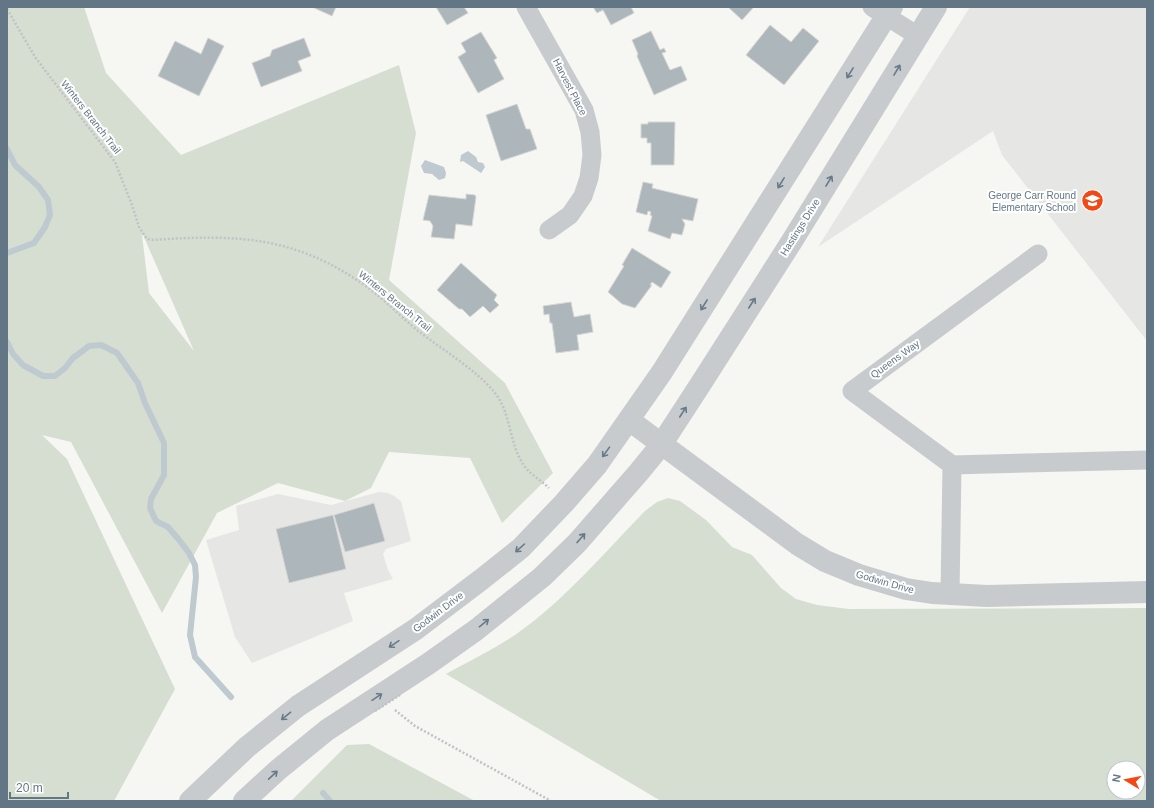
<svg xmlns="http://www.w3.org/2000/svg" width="1154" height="808" font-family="Arial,sans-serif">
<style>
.built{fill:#e6e7e5}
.green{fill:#d6ded2;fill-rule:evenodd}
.water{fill:#becacf}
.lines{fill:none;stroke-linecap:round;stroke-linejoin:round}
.stream{stroke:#becacf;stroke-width:6}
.building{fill:#adb6bb;stroke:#d7d7d4}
.path{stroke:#c0c2c4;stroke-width:2.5;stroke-dasharray:2 2;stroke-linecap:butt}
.minor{stroke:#c8cbce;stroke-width:19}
.tertiary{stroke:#c8cbce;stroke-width:22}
.path-bridge{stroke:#c0c2c4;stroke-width:2.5;stroke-dasharray:2 2;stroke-linecap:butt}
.oneway{stroke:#677a8a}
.labels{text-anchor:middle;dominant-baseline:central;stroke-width:4;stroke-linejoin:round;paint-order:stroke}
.street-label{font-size:10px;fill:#627686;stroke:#fff}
.poi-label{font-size:10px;fill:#627686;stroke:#fff;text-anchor:end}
</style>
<rect width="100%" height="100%" fill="#f6f6f2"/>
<g class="built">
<polygon points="970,7 1147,7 1147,341 1002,155 993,131 818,247"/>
<polygon points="379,492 388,493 394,496 401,501 411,541 386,549 383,554 388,570 393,579 344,593 353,621 252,663 235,637 206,540 239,530 236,506 278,494 331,505"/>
</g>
<g class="green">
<path d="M7 7H84L106 73 181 155 399 65 416 133 389 280 505 383 553 473 502 523 470 458 389 452 371 488 345 501 278 483 217 513 162 613 71 442 42 435 67 459 175 689 114 801H7ZM142 235H143L194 351 149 293Z"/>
<path d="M668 498 680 501 706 520 732 547 752 555 781 588 796 599 817 605 849 609 1147 608V801H661L446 674C469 661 493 650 515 635 563 602 605 552 645 511L657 502ZM1114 768H1138V792H1114Z"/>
<polygon points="369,744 475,801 291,801 347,745"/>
</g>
<g class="water">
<polygon points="468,151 476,157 478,162 483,163 485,167 481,173 463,161 460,162 461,155"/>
<polygon points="425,160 444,167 446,173 445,178 439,180 432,174 424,173 421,166"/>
</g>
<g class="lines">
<g class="stream">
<polyline points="7,149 15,165 39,187 48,200 50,215 45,227 34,243 7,253"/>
<polyline points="7,342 13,354 23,365 43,376 55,376 65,368 73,358 89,346 101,345 117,353 138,383 145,403 164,443 164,475 151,499 150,508 156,521 168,527 180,541 189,553 195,565 196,577 190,635 195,657 231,697"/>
<polyline points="323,793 330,801"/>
</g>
</g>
<g class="building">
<polygon points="312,7 336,7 332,16"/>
<polygon points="436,7 464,7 468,13 447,25"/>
<polygon points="593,7 631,7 634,13 611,25 603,10 597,13"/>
<polygon points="728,7 754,7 742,20"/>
<polygon points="770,25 791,42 803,28 819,41 784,85 746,55"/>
<polygon points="651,31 660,50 664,48 666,52 662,53 670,70 681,66 687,80 654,95 637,56 638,54 632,40"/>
<polygon points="481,32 497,58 494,60 504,79 478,93 458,57 466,52 461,43"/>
<polygon points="208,38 224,46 199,96 158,76 175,41 201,54"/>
<polygon points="304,38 311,56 298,61 302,71 261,87 252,63 270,56 272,50"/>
<polygon points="517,104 526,129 530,129 537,149 501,161 486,115"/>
<polygon points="648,122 675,122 674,165 651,165 651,143 647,143 647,138 641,138 641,124 648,124"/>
<polygon points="643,182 653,184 652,188 698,199 693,221 682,219 685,224 682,235 672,233 670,239 648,231 652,216 650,215 651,212 648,211 647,215 636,212"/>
<polygon points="466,194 475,195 476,197 472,226 456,224 454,239 431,237 433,226 430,221 423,220 429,195 466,199"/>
<polygon points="632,248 671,272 661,288 652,282 650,285 652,285 635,308 622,304 608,292 624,266 622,265"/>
<polygon points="461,263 497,295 494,300 499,305 490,313 483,306 470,317 462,309 459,309 437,290"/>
<polygon points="571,302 574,317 590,314 593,332 577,335 579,350 556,353 552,323 550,323 549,314 544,315 543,306"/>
<polygon points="374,503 385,541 345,552 334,515"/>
<polygon points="333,515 346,569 289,583 276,529"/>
</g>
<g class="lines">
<g class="path">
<path d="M7 9 35 57 115 162 132 205 139 227 147 239 153 240C237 234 296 236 367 287 385 300 400 316 417 330 441 349 477 370 495 393 511 413 509 443 523 464 529 474 541 480 549 488"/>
<polyline points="395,710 415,726 551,801"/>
</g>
<g class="minor">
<polyline points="526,7 584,110 590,132 592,155 589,178 583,196 570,215 549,230"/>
<polyline points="872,7 918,36"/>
<polyline points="1038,254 852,391 952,465 1147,460"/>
<polyline points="950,595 952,465"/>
</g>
<g class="tertiary">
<polyline points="629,420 797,544 825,561 859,575 906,589 932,593 987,596 1147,592"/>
<polyline points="190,801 247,747 298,706 416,629 482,579 521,548 564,503 597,465 662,372 892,7"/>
<polyline points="244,801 279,769 327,730 428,664 476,630 542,577 577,543 639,472 661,445 700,385 792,241 936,7"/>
</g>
<polyline class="path-bridge" points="375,711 400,695"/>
</g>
<defs><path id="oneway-shaft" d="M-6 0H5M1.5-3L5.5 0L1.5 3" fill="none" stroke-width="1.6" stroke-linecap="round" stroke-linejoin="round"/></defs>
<g class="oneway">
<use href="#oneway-shaft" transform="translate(897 70) rotate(-59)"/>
<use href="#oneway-shaft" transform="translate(850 73) rotate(122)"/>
<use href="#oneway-shaft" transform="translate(829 181) rotate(-59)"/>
<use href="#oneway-shaft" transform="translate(781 183) rotate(122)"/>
<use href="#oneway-shaft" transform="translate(752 303) rotate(-57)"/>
<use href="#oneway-shaft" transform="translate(704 305) rotate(122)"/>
<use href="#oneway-shaft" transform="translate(683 412) rotate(-57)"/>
<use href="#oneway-shaft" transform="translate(606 452) rotate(126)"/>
<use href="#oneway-shaft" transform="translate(581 538) rotate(-49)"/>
<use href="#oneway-shaft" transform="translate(520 548) rotate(138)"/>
<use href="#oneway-shaft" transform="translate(484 623) rotate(-39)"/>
<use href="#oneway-shaft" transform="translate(394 644) rotate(146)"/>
<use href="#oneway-shaft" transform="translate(377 697) rotate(-34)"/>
<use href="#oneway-shaft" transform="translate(286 716) rotate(141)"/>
<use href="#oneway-shaft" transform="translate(273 775) rotate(-43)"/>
</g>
<defs>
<symbol id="school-disc" viewBox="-11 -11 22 22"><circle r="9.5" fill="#f44814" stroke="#fff"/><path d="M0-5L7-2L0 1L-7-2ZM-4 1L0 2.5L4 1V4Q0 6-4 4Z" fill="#fff"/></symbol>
</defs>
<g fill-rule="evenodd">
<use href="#school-disc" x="1080" y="188" width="25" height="25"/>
</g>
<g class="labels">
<g class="street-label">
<text transform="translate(570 87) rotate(63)">Harvest Place</text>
<text transform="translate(91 117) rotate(52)">Winters Branch Trail</text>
<text transform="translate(800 227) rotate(-58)">Hastings Drive</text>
<text transform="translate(395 301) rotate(39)">Winters Branch Trail</text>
<text transform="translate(895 359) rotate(-36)">Queens Way</text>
<text transform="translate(885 582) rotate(16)">Godwin Drive</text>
<text transform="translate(438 612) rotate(-37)">Godwin Drive</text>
</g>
<g class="poi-label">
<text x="1076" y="195">George Carr Round<tspan x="1076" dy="12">Elementary School</tspan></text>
</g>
</g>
<rect width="1154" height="808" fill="none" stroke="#627686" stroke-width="16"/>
<g transform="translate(1126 780) rotate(280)"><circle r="19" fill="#ffffff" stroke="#c0c8cf"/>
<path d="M0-3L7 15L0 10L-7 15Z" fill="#f44814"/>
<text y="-6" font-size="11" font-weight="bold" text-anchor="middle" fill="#627686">N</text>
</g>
<path d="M10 792v6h58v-6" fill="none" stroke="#627686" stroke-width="2"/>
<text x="16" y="792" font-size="12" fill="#627686" stroke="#ffffff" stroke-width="3" paint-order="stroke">20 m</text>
</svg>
